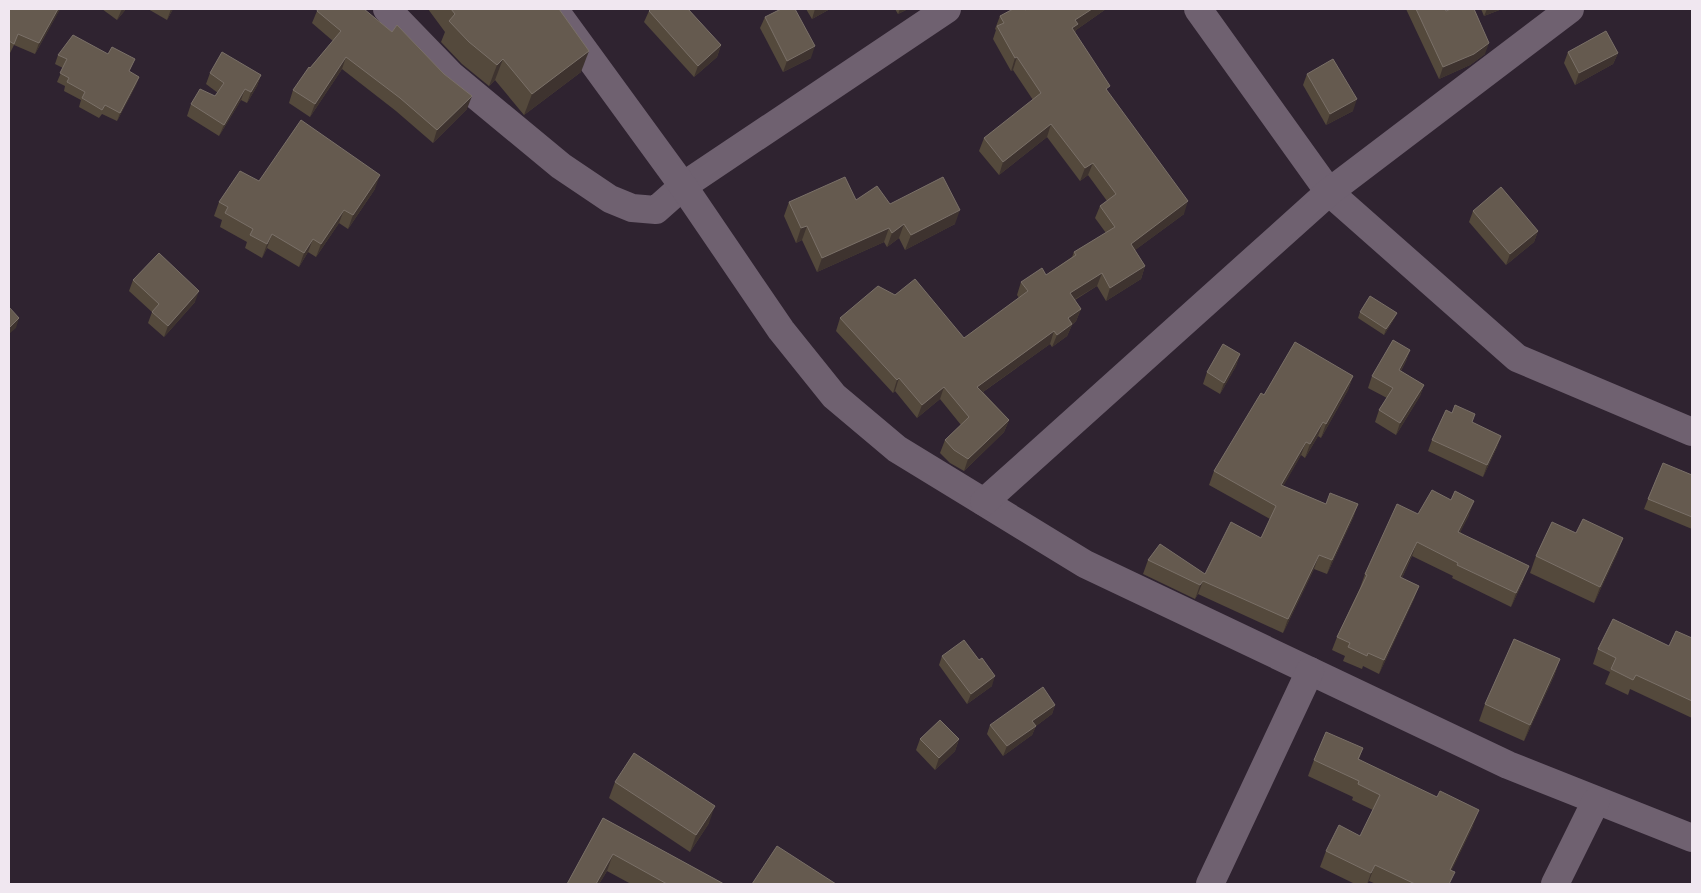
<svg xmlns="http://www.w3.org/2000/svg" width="1701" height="893" font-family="'Work Sans',sans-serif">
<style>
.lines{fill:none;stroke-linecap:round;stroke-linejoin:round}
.minor{stroke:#6f6170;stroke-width:28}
.wall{fill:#54493c}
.shaded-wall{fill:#3e332f}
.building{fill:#655a4f;stroke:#7a7068}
</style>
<rect width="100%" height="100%" fill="#2f2330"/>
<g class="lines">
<g class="minor">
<polyline points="387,9 451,75 561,166 610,199 632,208 656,210 683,186 947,9"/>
<polyline points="554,9 683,186 781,330 834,396 897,449 1085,564 1508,765 1692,838"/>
<polyline points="1198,9 1329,192 1517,358 1692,432"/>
<polyline points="984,502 1329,192 1570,9"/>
<polyline points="1210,884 1310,671"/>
<polyline points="1555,884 1596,801"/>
</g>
</g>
<g class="wall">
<polygon points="9,9 60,9 35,54 14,45 9,55"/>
<polygon points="102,9 126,9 117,20"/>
<polygon points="148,9 173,9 167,20"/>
<polygon points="428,9 559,9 581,72 524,115 495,80 489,86 462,64 441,42 445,32"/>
<polygon points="806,9 830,9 812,19"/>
<polygon points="895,9 908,9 898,14"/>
<polygon points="1027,9 1106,9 1076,30 1075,32 1108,92 1184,214 1135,250 1145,266 1141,279 1106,301 1097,286 1075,300 1081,309 1076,321 1072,325 1067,336 1052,347 1050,344 983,392 1009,420 1004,432 964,471 950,463 940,453 945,440 961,425 940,399 917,418 895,391 893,393 836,331 840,318 964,338 1019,298 1017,295 1021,282 1046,275 1072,257 1074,252 1106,233 1095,218 1100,206 1107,201 1088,175 1080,181 1047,137 999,175 979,151 984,138 1033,100 1013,70 1011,71 993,39 996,30 995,29 1000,16"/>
<polygon points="1406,9 1445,9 1446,11 1485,54 1470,65 1439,79"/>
<polygon points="1481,9 1502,9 1484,16"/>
<polygon points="317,11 467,109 433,143 396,111 342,69 310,117 289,103 293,90 310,68 333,41 312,23"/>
<polygon points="649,11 721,45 717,57 694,77 644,22"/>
<polygon points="765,17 811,58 783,72 760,28"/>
<polygon points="1568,52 1618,53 1613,64 1575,85 1564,63"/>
<polygon points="108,54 135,59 129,72 139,77 136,85 117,121 102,114 99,118 79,107 81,100 64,91 65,86 57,82 63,68 55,64 58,55"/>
<polygon points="210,73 261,75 257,86 247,103 241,100 219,136 187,116 191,104 215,96 218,93 206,84"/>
<polygon points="1307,74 1353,111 1326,125 1303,85"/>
<polygon points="259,181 375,189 348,229 339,223 316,257 308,252 299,267 267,248 262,258 245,248 247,242 220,227 222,220 214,216 219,202"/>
<polygon points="856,200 890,204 955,224 905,250 899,238 887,247 884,242 817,272 802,240 796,243 784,216 789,202"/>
<polygon points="1473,211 1538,231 1534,242 1506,265 1469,222"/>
<polygon points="133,280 195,302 164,337 148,323 152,312 129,291"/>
<polygon points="1360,312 1397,313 1394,319 1384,335 1358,318"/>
<polygon points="1410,350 1406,361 1401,371 1424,385 1420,396 1396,435 1375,422 1379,410 1387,398 1368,388 1372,376"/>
<polygon points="1240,354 1236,366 1220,394 1203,384 1207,372"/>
<polygon points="1353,376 1348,390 1321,438 1318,436 1305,458 1301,455 1283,486 1326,504 1358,504 1353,518 1327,574 1314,569 1283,633 1198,594 1195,599 1143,574 1148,560 1205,574 1261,538 1270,519 1209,485 1214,471 1264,395"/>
<polygon points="1452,413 1501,436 1497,447 1483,477 1428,451 1432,440"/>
<polygon points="1692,475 1692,529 1644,509 1648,499"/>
<polygon points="1418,514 1469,515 1460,532 1524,579 1511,607 1452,578 1453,576 1412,556 1402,578 1419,586 1414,599 1379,674 1363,666 1362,669 1343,661 1345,656 1332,650 1337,637 1360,588 1365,574"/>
<polygon points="1576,533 1623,538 1617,554 1594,603 1530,573 1536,556"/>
<polygon points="1692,638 1692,718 1630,689 1628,695 1605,684 1610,672 1593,664 1598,649 1669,646"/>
<polygon points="942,656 979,660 992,686 967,704 939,665"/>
<polygon points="1560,659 1554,676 1524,741 1479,721 1485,704"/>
<polygon points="1055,705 1052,714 1036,726 1032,735 1003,756 987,734 990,725"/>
<polygon points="920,739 959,739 955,751 935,770 916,750"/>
<polygon points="1363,748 1359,759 1473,826 1451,871 1450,884 1376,884 1369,881 1367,884 1355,884 1320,867 1326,851 1360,836 1373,810 1352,800 1353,797 1308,776 1314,760"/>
<polygon points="615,782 709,823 690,852 609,798"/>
<polygon points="603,818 724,884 631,884 607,871 599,884 567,884"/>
</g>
<g class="shaded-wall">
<polygon points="58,9 60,9 35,54 39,43"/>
<polygon points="122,9 126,9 117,20 121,11"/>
<polygon points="171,9 173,9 167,20"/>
<polygon points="815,9 830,9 812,19"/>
<polygon points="900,9 908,9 898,14"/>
<polygon points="1092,9 1106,9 1076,30 1073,37 1067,41 1075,20"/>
<polygon points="1487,9 1502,9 1484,16"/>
<polygon points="1489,43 1485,54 1470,65 1439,79 1443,67"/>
<polygon points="721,45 717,57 694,77 698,66"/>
<polygon points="815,46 811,58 783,72 787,61"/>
<polygon points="589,51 581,72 524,115 532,94"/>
<polygon points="1618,53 1613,64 1575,85 1579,73"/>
<polygon points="346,57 342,69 310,117 315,104"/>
<polygon points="1017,57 1013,70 1011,71 1015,58"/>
<polygon points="503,59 495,80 489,86 497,65"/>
<polygon points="261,75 257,86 247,103 251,92"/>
<polygon points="139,77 136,85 117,121 120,113"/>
<polygon points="245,89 241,100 219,136 224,125"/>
<polygon points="472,96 467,109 433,143 437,130"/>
<polygon points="1357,99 1353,111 1326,125 1330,114"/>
<polygon points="1051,124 1047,137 999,175 1003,162"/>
<polygon points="1093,163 1088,175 1080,181 1085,168"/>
<polygon points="380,175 375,189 348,229 353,215"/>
<polygon points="1188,201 1184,214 1127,256 1131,244"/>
<polygon points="344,210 339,223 316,257 321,244"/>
<polygon points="960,210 955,224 905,250 911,235"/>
<polygon points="904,224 899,238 887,247 892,233"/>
<polygon points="807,226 802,240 796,243 801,228"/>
<polygon points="889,228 884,242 817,272 822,258"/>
<polygon points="1538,231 1534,242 1506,265 1510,254"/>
<polygon points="272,234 267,248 262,258 267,244"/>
<polygon points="313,239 308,252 299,267 304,253"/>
<polygon points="1145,266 1141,279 1106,301 1110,288"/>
<polygon points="1102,273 1097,286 1065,305 1070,293"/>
<polygon points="199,291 195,302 164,337 168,326"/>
<polygon points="1081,309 1076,321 1072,325 1067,336 1052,347 1057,335 1068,318"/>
<polygon points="1397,313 1394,319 1384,335 1386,329"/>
<polygon points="19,318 16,328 9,334 9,328"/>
<polygon points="1054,331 1050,344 973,399 977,387"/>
<polygon points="1410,350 1406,361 1395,381 1399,370"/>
<polygon points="1240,354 1236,366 1220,394 1224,383"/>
<polygon points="1353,376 1348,390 1321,438 1326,424"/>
<polygon points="899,378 895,391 893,393 897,380"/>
<polygon points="1424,385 1420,396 1396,435 1400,423"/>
<polygon points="944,387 940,399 917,418 922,405"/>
<polygon points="1009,420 1004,432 964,471 968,459"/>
<polygon points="1323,422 1318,436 1305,458 1310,444"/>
<polygon points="1501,436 1497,447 1483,477 1487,465"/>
<polygon points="1306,442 1301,455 1276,499 1281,485"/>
<polygon points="1474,501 1469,515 1454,545 1458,532"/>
<polygon points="1358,504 1353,518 1327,574 1332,560"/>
<polygon points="1623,538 1617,554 1594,603 1600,587"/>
<polygon points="1417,542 1412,556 1396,591 1400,577"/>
<polygon points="1319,555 1314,569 1283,633 1288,619"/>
<polygon points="1529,566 1524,579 1511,607 1516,593"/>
<polygon points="1203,581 1198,594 1195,599 1200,585"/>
<polygon points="1419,586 1414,599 1379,674 1384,660"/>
<polygon points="1560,659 1554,676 1524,741 1530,725"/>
<polygon points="995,676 992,686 967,704 971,694"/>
<polygon points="1055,705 1052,714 1036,726 1032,735 1003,756 1007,746 1032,721"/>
<polygon points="959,739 955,751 935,770 939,758"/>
<polygon points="715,806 709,823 690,852 696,835"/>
<polygon points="1479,810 1473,826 1445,884 1450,870"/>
<polygon points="613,854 607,871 599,884 596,884"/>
<polygon points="1375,865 1369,881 1367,884 1371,873"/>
</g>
<g class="building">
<polygon points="9,9 58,9 39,43 18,34 14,44 9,41"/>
<polygon points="318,9 364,9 392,32 397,25 444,74 472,96 437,130 400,98 346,57 315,104 293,90 309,67 310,68 341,31 317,11"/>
<polygon points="451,9 559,9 589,51 532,94 503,59 497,65 469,42 449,21 455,14"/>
<polygon points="651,9 688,9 721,45 698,66 649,11"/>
<polygon points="781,9 795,9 815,46 787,61 765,17"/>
<polygon points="1013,9 1025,9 1025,10 1027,9 1092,9 1075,20 1078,24 1072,28 1110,86 1106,89 1188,201 1131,244 1145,266 1110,288 1102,273 1070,293 1081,309 1068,318 1072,324 1057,335 1054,331 977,387 1009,420 968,459 954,450 945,440 969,417 944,387 922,405 899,378 897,380 840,318 878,286 895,295 915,279 964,338 1028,291 1021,282 1042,268 1046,275 1076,255 1074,252 1115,227 1100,206 1116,194 1093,163 1085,168 1051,124 1003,162 984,138 1041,93 1017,57 1015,58 997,26 1004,23 1000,16"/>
<polygon points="1416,9 1445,9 1446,11 1451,9 1474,9 1489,43 1474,54 1443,67"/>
<polygon points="1606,31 1618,53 1579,73 1568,52"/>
<polygon points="73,35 108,54 112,47 135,59 129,71 139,77 120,113 105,105 102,110 82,98 85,92 67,82 69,78 60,73 67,59 58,55"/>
<polygon points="222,52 261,75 251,92 245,89 224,125 191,104 200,89 215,96 224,83 210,73"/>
<polygon points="1333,59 1357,99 1330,114 1307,74"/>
<polygon points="301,120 380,175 353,215 344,210 321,244 313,239 304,253 272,234 267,244 250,235 253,229 225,213 228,207 219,202 240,171 259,181"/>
<polygon points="845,177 856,200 877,186 890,204 943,177 960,210 911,235 904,224 892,233 889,228 822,258 807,226 801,228 789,202"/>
<polygon points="1501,187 1538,231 1510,254 1473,211"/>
<polygon points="159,253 199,291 168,326 152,312 159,304 133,280"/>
<polygon points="1370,296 1397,313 1386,329 1360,312"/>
<polygon points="9,307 19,318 9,328"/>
<polygon points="1393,340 1410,350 1399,370 1424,385 1400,423 1379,410 1393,388 1372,376"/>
<polygon points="1295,342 1353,376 1326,424 1323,422 1310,444 1306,442 1281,485 1326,504 1330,493 1358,504 1332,560 1319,555 1288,619 1203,581 1200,585 1148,560 1160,544 1205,574 1231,522 1261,538 1276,506 1214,471 1261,393 1264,395"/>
<polygon points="1223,344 1240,354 1224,383 1207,372"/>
<polygon points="1455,405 1475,414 1472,422 1501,436 1487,465 1432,440 1446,410 1452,413"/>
<polygon points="1663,463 1692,475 1692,517 1648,499"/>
<polygon points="1432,490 1451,500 1455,491 1474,501 1458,532 1529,566 1516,593 1457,565 1458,563 1417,542 1400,577 1419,586 1384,660 1368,653 1367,656 1348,647 1350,643 1337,637 1367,575 1365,574 1397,504 1418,514"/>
<polygon points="1583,519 1623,538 1600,587 1536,556 1552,522 1576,533"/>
<polygon points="1613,619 1669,646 1676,631 1692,638 1692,701 1636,675 1633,680 1611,669 1616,658 1598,649"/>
<polygon points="1514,639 1560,659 1530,725 1485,704"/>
<polygon points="964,640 979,660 982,658 995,676 971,694 942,656"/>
<polygon points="1043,687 1055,705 1032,721 1036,726 1007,746 990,725"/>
<polygon points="940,720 959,739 939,758 920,739"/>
<polygon points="1326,732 1363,748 1358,759 1437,797 1440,791 1479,810 1450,870 1455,872 1449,884 1415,884 1375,865 1371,873 1326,851 1339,825 1360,836 1380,795 1358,784 1359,781 1314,760"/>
<polygon points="634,753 715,806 696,835 615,782"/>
<polygon points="603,818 724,884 667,884 613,854 596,884 567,884"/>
<polygon points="777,846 836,884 752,884"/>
</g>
<rect width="1701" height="893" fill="none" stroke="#f0e7f0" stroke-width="20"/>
</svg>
